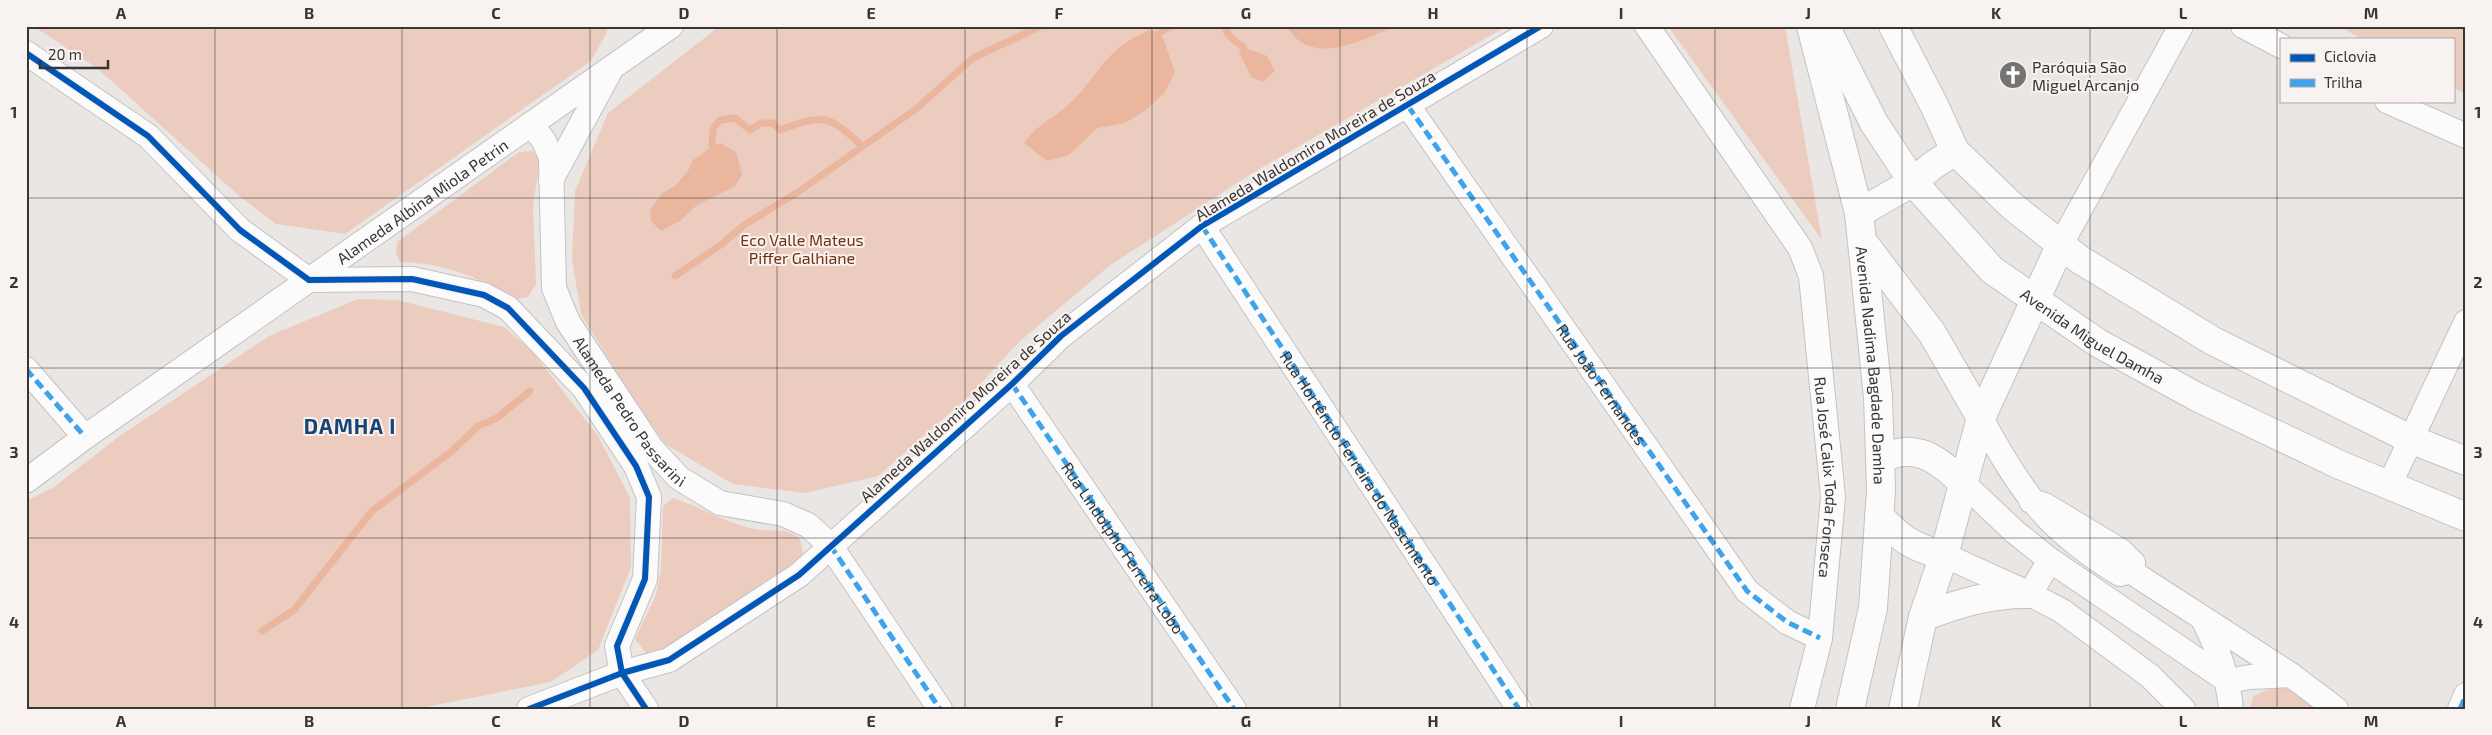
<svg xmlns="http://www.w3.org/2000/svg" width="2492" height="735" font-family="'Exo 2',sans-serif">
<style>
.green{fill:#ecccbe}
.water{fill:#eab69e}
.lines{fill:none;stroke-linecap:round;stroke-linejoin:round}
.stream{stroke:#eab69e;stroke-width:7}
.minor-casing{stroke:#c5c2c1;stroke-width:26}
.tertiary-casing{stroke:#c5c2c1;stroke-width:30}
.minor{stroke:#fcfbfb;stroke-width:24}
.tertiary{stroke:#fcfbfb;stroke-width:28}
.quiet{stroke:#3fa3eb;stroke-width:5;stroke-dasharray:10 5;stroke-linecap:butt}
.cycleway-casing{stroke:#f8f2f0;stroke-width:9}
.cycleway{stroke:#0057b8;stroke-width:6}
.grid{fill:none;stroke:#383635;stroke-width:1;stroke-opacity:0.55}
.labels{text-anchor:middle;dominant-baseline:central;stroke-width:4;stroke-linejoin:round;paint-order:stroke}
.poi-label{font-size:16px;fill:#383635;stroke:#f8f2f0;text-anchor:start}
.street-label{font-size:16px;fill:#383635;stroke:#f8f2f0}
.park-label{font-size:16px;fill:#73310e;stroke:#f8f2f0}
.district-label{font-size:21px;font-weight:bold;letter-spacing:1px;fill:#184377;stroke:#f8f2f0}
.neatline{fill:none;stroke:#383635;stroke-width:2}
.grid-label{font-size:16px;text-anchor:middle;font-weight:bold;fill:#383635}
</style>
<rect width="100%" height="100%" fill="#e9e6e4"/>
<g class="green">
<polygon points="33,26 608,26 607,32 591,61 345,234 276,224 238,195 97,68"/>
<polygon points="720,26 1507,26 1251,174 1109,266 1019,342 968,397 878,476 805,493 733,484 665,444 627,389 581,314 572,259 575,191 608,113"/>
<polygon points="1668,26 1785,26 1822,240"/>
<polygon points="2340,26 2466,26 2466,94 2453,88 2453,39 2361,39"/>
<path d="M532 151 542 163 538 173 533 207 536 284 528 297 513 300C479 276 442 263 400 262L396 254 397 242 519 152Z"/>
<polygon points="358,299 397,300 504,327 531,350 598,436 630,498 631,567 598,650 551,682 416,709 26,709 26,501 53,488 121,435 269,336"/>
<path d="M673 498C703 508 729 525 760 530 778 532 786 527 800 539L803 553 794 565 657 656 646 653 635 639 656 595 661 569 663 506Z"/>
<polygon points="2285,688 2306,698 2318,709 2249,709 2254,696 2269,689"/>
</g>
<g class="water">
<path d="M1287 26H1394C1362 41 1309 68 1287 26Z"/>
<path d="M1151 29 1163 38 1175 72 1165 92 1146 110 1125 123 1097 128 1069 155 1047 161 1024 143C1039 123 1050 121 1067 106 1085 91 1096 70 1112 54 1123 43 1137 36 1151 29Z"/>
<polygon points="1243,47 1267,56 1275,71 1263,82 1251,77 1239,52"/>
<path d="M720 143 736 152 742 175 735 186 697 205 680 221 661 231 651 221 650 211 661 194 675 186 688 171 693 160C703 155 709 146 720 143Z"/>
</g>
<g class="lines">
<g class="stream">
<polyline points="1223,26 1231,38 1243,47"/>
<polyline points="1157,34 1172,26"/>
<path d="M712 145 713 128 720 120 735 118 750 130 761 123H773L780 130C824 114 828 114 862 146"/>
<polyline points="675,276 722,244 744,225 798,192 916,109 973,58 1041,26"/>
<polyline points="262,631 294,610 372,511 452,451 478,426 497,418 530,391"/>
</g>
<defs>
<g id="minor">
<path id="s1" d="M1647 26 1800 248 1811 276 1833 497 1820 638 1802 709"/>
<polyline points="2243,26 2281,46"/>
<polyline points="26,53 148,136 240,230 309,280 412,279 484,295 508,308 584,388 636,466 649,497 645,579 617,646 622,673 646,709"/>
<polyline points="2387,101 2466,136"/>
<path id="s2" d="M1408 106 1747 591 1787 622 1820 638"/>
<path id="s3" d="M531 124 544 141 551 158 554 288 568 322 652 449 679 478 720 503 783 514 808 525 830 545 940 709"/>
<polyline points="551,180 609,73"/>
<polyline points="1202,226 1519,709"/>
<polyline points="2061,244 2181,26"/>
<polyline points="26,369 85,437"/>
<polyline points="1012,384 1234,709"/>
<path d="M1981 418C2020 491 2047 530 2120 574L2130 571 2133 563 2121 551 2045 505 2031 501"/>
<path id="s4" d="M26 481 85 437 671 26"/>
<polyline points="1962,482 2015,532 2050,560 2228,681 2250,677 2291,675"/>
<polyline points="2389,486 2466,322"/>
<polyline points="1944,555 2030,594 2062,611 2150,676 2183,709"/>
<polyline points="2130,571 2291,675 2336,709"/>
<polyline points="2030,594 2050,560"/>
<path d="M2203 619C2218 648 2228 676 2231 709"/>
<polyline points="529,709 622,673 669,660 799,575 1012,384 1061,336 1202,226 1541,26"/>
<polyline points="2460,709 2466,695"/>
</g>
<g id="tertiary">
<path id="s5" d="M1811 26 1859 213 1878 397 1881 490 1873 608 1850 709"/>
<path id="s6" d="M1825 26 1874 123 1913 182 1992 270 2098 343 2197 397 2340 465 2466 517"/>
<polyline points="1893,26 1934,105 1955,151 2012,206 2079,259 2213,341 2410,439 2466,461"/>
<polyline points="1859,213 1913,182 1932,166 1955,151"/>
<polyline points="1863,242 1932,333 1981,418"/>
<path d="M1881 458C1888 456 1897 452 1904 452 1928 450 1947 468 1962 482"/>
<path d="M1879 516C1901 539 1913 548 1944 555"/>
<path d="M1923 617C1959 603 1992 593 2030 594"/>
<polyline points="1903,709 1923,617 1944,555 1981,418 2061,244"/>
</g>
</defs>
<use href="#minor" class="minor-casing"/>
<use href="#tertiary" class="tertiary-casing"/>
<use href="#minor" class="minor"/>
<use href="#tertiary" class="tertiary"/>
<g class="quiet">
<polyline points="1408,106 1747,591 1787,622 1820,638"/>
<path id="s7" d="M1202 226 1519 709"/>
<polyline points="26,369 85,437"/>
<path id="s8" d="M1012 384 1234 709"/>
<polyline points="830,545 940,709"/>
<polyline points="2460,709 2466,695"/>
</g>
<defs>
<g id="cycleway">
<polyline points="26,53 148,136 240,230 309,280 412,279 484,295 508,308 584,388 636,466 649,497 645,579 617,646 622,673 646,709"/>
<polyline points="529,709 622,673 669,660 799,575 1012,384 1061,336 1202,226 1541,26"/>
</g>
</defs>
<use href="#cycleway" class="cycleway-casing"/>
<use href="#cycleway" class="cycleway"/>
</g>
<path class="grid" d="M215 26V709M402 26V709M590 26V709M777 26V709M965 26V709M1152 26V709M1340 26V709M1527 26V709M1715 26V709M1902 26V709M2090 26V709M2277 26V709M26 198H2466M26 368H2466M26 538H2466"/>
<defs>
<symbol id="church-disc" viewBox="-11 -11 22 22"><circle r="9.5" fill="#767472" stroke="#f8f2f0"/><path d="M-1.2-6h2.4v3.5h3.3v2.4h-3.3V6h-2.4V-.1h-3.3v-2.4h3.3Z" fill="#fff"/></symbol>
</defs>
<g fill-rule="evenodd">
<use href="#church-disc" x="1997" y="59" width="32" height="32"/>
</g>
<g class="labels">
<g class="poi-label">
<text x="2032" y="66">Paróquia São<tspan x="2032" dy="18">Miguel Arcanjo</tspan></text>
</g>
<g class="street-label">
<text transform="translate(1315 145) rotate(-31)">Alameda Waldomiro Moreira de Souza</text>
<text stroke="none"><textPath href="#s4" startOffset="485">Alameda Albina Miola Petrin</textPath></text>
<text stroke="none"><textPath href="#s6" startOffset="418">Avenida Miguel Damha</textPath></text>
<text stroke="none"><textPath href="#s5" startOffset="346">Avenida Nadima Bagdade Damha</textPath></text>
<text stroke="none"><textPath href="#s2" startOffset="339">Rua João Fernandes</textPath></text>
<text transform="translate(965 406) rotate(-42)">Alameda Waldomiro Moreira de Souza</text>
<text stroke="none"><textPath href="#s3" startOffset="315">Alameda Pedro Passarini</textPath></text>
<text stroke="none"><textPath href="#s7" startOffset="289">Rua Hortêncio Ferreira do Nascimento</textPath></text>
<text stroke="none"><textPath href="#s1" startOffset="502">Rua José Calix Toda Fonseca</textPath></text>
<text stroke="none"><textPath href="#s8" startOffset="198">Rua Lindolpho Ferreira Lobo</textPath></text>
</g>
<g class="park-label">
<text x="802" y="239">Eco Valle Mateus<tspan x="802" dy="18">Piffer Galhiane</tspan></text>
</g>
<g class="district-label">
<text x="350" y="425">DAMHA I</text>
</g>
</g>
<rect width="2492" height="735" fill="none" stroke="#f8f2f0" stroke-width="55"/>
<rect x="2280" y="38" width="175" height="65" fill="#f8f2f0" stroke="#aba7a5"/>
<rect x="2290" y="54" width="25" height="8" fill="#0057b8" stroke="#aba7a5"/>
<text x="2324" y="62" font-size="15" fill="#383635">Ciclovia</text>
<rect x="2290" y="79" width="25" height="8" fill="#3fa3eb" stroke="#aba7a5"/>
<text x="2324" y="88" font-size="15" fill="#383635">Trilha</text>
<path d="M40 60v8h68v-8" fill="none" stroke="#383635" stroke-width="2.5"/>
<text x="48" y="60" font-size="15" fill="#383635" stroke="#f8f2f0" stroke-width="4" paint-order="stroke">20 m</text>
<rect x="28" y="28" width="2436" height="680" class="neatline"/>
<g class="grid-label">
<text x="121" y="19">A</text>
<text x="309" y="19">B</text>
<text x="496" y="19">C</text>
<text x="684" y="19">D</text>
<text x="871" y="19">E</text>
<text x="1059" y="19">F</text>
<text x="1246" y="19">G</text>
<text x="1433" y="19">H</text>
<text x="1621" y="19">I</text>
<text x="1808" y="19">J</text>
<text x="1996" y="19">K</text>
<text x="2183" y="19">L</text>
<text x="2371" y="19">M</text>
<text x="14" y="118">1</text>
<text x="2478" y="118">1</text>
<text x="14" y="288">2</text>
<text x="2478" y="288">2</text>
<text x="14" y="458">3</text>
<text x="2478" y="458">3</text>
<text x="14" y="628">4</text>
<text x="2478" y="628">4</text>
<text x="121" y="727">A</text>
<text x="309" y="727">B</text>
<text x="496" y="727">C</text>
<text x="684" y="727">D</text>
<text x="871" y="727">E</text>
<text x="1059" y="727">F</text>
<text x="1246" y="727">G</text>
<text x="1433" y="727">H</text>
<text x="1621" y="727">I</text>
<text x="1808" y="727">J</text>
<text x="1996" y="727">K</text>
<text x="2183" y="727">L</text>
<text x="2371" y="727">M</text>
</g>
</svg>
